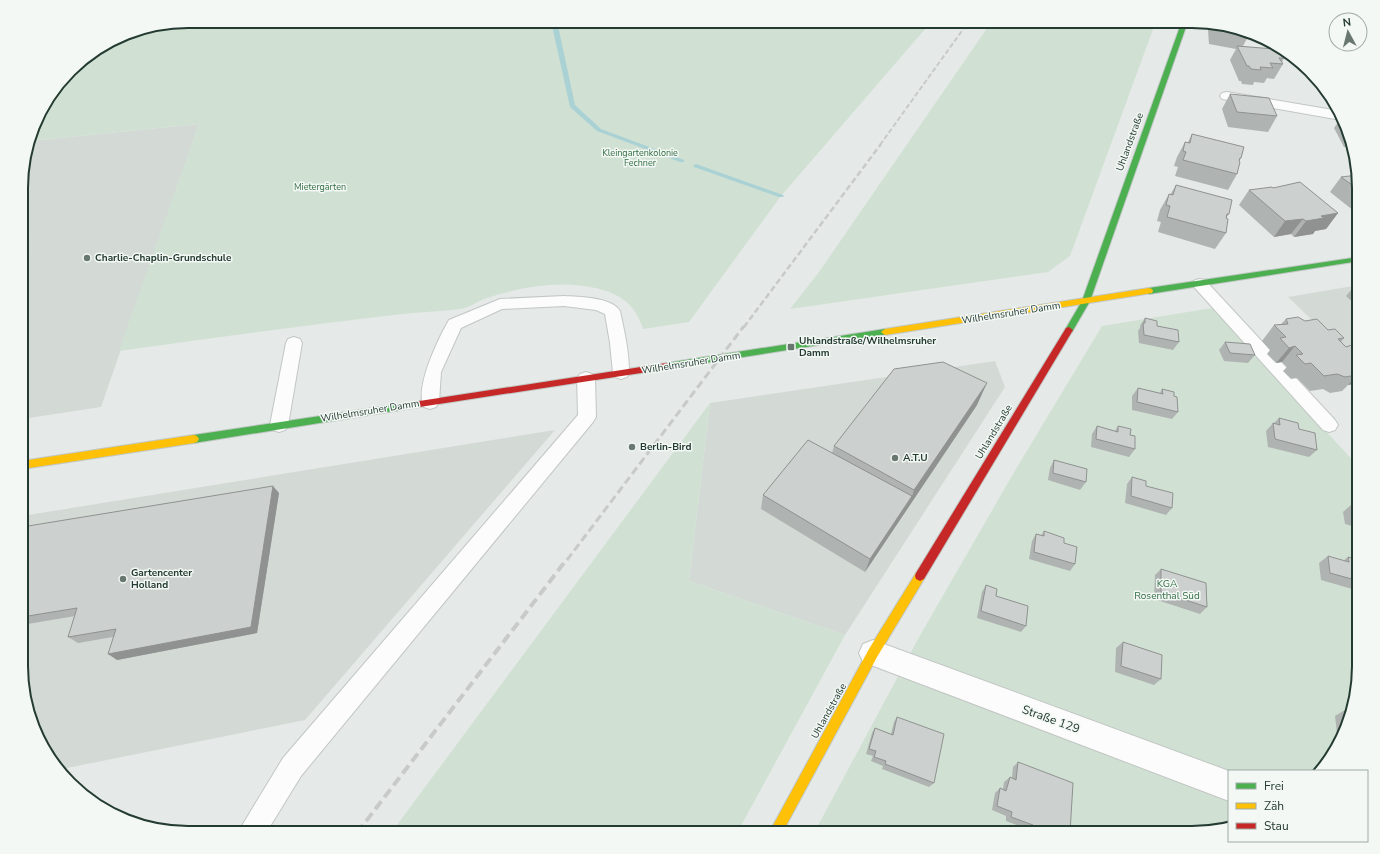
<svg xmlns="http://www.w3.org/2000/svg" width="1380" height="854" font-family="'Nunito Sans',sans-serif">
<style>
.built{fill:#d3dad6}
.green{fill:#d0e1d3}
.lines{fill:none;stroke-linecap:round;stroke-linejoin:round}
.stream{fill:#aad1d3;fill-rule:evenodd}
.lane-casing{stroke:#c2c6c4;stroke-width:2}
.street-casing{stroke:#c2c6c4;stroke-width:2}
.fast-casing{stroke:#c0c7c4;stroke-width:2}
.slow-casing{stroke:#c0c7c4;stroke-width:2}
.jam-casing{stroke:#c0c7c4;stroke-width:2}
.lane{fill:#fbfcfb;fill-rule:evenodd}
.street{fill:#fbfcfb;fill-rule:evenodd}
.fast{fill:#4caf50;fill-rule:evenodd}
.slow{fill:#ffc107;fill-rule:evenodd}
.jam{fill:#c62828;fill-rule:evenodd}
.rail-far3{stroke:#c7cac9;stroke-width:2;stroke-dasharray:5 2.5;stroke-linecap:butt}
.rail-far2{stroke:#c7cac9;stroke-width:2.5;stroke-dasharray:6 3;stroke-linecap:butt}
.rail-far1{stroke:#c7cac9;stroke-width:3;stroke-dasharray:8 4;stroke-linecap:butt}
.rail{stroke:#c7cac9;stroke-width:4;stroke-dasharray:10 5;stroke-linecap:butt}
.wall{fill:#afb3b1}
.shaded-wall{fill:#8f9290}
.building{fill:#ccd0ce;stroke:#8f9290}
.poi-dot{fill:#687871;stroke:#f3f8f5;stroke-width:1.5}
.labels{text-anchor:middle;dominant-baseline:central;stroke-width:3;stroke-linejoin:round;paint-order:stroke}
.far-park-label{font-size:9px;fill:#326d43;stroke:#f3f8f5}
.street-label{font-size:10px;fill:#243b32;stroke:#f3f8f5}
.poi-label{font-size:10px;font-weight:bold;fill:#243b32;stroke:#f3f8f5;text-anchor:start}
.park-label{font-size:10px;fill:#326d43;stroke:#f3f8f5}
.near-street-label{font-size:12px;fill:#243b32;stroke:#f3f8f5}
.rim{fill:none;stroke:#243b32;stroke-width:2}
</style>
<rect width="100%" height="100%" fill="#e5e9e7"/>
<g class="built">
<polygon points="199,124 101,407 22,419 22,166 30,141"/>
<polygon points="1359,285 1359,365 1288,297"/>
<polygon points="995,361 1005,387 845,635 689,581 710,403"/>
<polygon points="555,430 305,720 62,769 43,750 22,688 22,516"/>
</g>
<g class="green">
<path d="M188 21H932L781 196 689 322 643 329C633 295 606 288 574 285 546 283 514 289 487 298 478 301 469 308 460 309 438 312 415 312 393 315 302 326 211 338 119 351L199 124 30 141 38 114 78 62 124 34Z"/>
<polygon points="992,21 1156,21 1070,256 1048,272 790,309 819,272"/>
<polygon points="1212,308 1359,467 1359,677 1350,720 1331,759 1318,771 1229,771 1229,825 1203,833 814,833 918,639 1013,474 1102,326"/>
<polygon points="710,403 689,581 845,635 737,833 391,833"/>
</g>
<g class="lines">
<g class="stream">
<polygon points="551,21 557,21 575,105 601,129 684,160 684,162 680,162 597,131 570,107"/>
<polygon points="696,164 783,195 784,196 783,197 779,197 694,167 693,166"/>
</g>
<defs>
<g id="lane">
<polygon points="1200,279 1205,280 1335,420 1338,425 1335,430 1329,432 1323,430 1195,288 1192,284 1195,280"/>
<path d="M564 296C579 297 612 297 620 311 623 325 633 367 627 377L621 379 615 377 613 373 610 343 605 314 596 310 564 306 502 309 461 328 441 372 439 402 436 407 430 409 424 407C414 388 439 337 449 320L500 299Z"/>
<polygon points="294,337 300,339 302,343 288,425 285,430 279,432 273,430 270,425 286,343 288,339"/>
<polygon points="586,372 592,374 595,378 596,417 593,422 301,776 266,833 239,833 243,824 283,758 578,415 577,378 580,374"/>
</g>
<g id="street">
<polygon points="1227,92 1339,111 1341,120 1222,99 1220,96 1222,93"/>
<polygon points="873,640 1229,771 1229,801 863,662 859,653 863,644"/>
</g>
<g id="fast">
<polygon points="1182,21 1188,21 1090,301 1072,332 1066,332 1065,330 1082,301"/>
<polygon points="1359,257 1359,261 1149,294 1145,291 1149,288"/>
<polygon points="885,329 888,330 889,332 888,334 667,369 663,366 667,363"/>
<polygon points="413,402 417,405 413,408 194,443 191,442 189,439 191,436 194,435"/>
</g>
<g id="slow">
<polygon points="1149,288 1152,289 1153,291 1152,293 885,335 881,332 885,329"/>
<polygon points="194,435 197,436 199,439 197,442 194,443 22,469 22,461"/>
<polygon points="920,571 924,573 925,576 924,579 877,657 782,833 769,833 869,649 916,573"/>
</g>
<g id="jam">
<polygon points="1069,327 1073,330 924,579 920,581 916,579 915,576 916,573 1066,328"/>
<polygon points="667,363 671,366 667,369 413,408 409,405 413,402"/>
</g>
</defs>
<use href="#lane" class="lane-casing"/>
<use href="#street" class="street-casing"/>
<use href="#fast" class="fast-casing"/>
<use href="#slow" class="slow-casing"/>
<use href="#jam" class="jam-casing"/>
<use href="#lane" class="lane"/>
<use href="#street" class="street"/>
<use href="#fast" class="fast"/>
<use href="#slow" class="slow"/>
<use href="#jam" class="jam"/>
<polyline class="rail-far3" points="880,145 969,21"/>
<polyline class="rail-far2" points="744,327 881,144"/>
<polyline class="rail-far1" points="567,560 744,326"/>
<polyline class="rail" points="357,833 567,559"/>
</g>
<g class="wall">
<polygon points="1211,23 1236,27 1249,35 1243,46 1275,51 1284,58 1282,62 1283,64 1274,79 1267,78 1264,83 1254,82 1253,85 1242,84 1241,81 1239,81 1230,60 1236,49 1209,44 1208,30"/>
<polygon points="1230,94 1277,116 1268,132 1228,127 1222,109"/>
<polygon points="1341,118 1350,147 1344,147 1334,128"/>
<polygon points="1192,134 1241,158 1239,162 1237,174 1228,190 1175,176 1178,167 1174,166 1177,157 1185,142 1188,142"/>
<polygon points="1341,177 1359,177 1359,215 1330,192"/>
<polygon points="1176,185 1229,214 1226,218 1226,233 1215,249 1158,232 1161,222 1157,221 1160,210 1169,194 1170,195"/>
<polygon points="1273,188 1338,213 1326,229 1315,231 1313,234 1294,237 1291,234 1274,237 1239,205 1249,190"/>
<polygon points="1359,281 1359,308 1346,296"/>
<polygon points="1145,318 1157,326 1179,342 1173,350 1139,343 1138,331 1140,328 1140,326"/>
<polygon points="1286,319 1305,321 1328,330 1344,338 1341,342 1358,358 1359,378 1353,384 1348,385 1342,391 1330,393 1323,389 1310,391 1297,378 1291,379 1283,371 1287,367 1282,362 1276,363 1267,354 1270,350 1262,341 1274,325 1281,324"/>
<polygon points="1225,342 1255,355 1248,363 1224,361 1219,350"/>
<polygon points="1138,388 1160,393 1162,389 1174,396 1178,412 1172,419 1132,410 1132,396"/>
<polygon points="977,405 865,572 761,509 763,495 832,453 834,446"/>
<polygon points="1279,418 1299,429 1317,450 1309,457 1268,447 1266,431 1273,423 1274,423"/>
<polygon points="1097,426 1115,431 1118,426 1130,435 1135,449 1129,457 1091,447 1092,434"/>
<polygon points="1054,460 1086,482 1080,490 1048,480 1050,468"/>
<polygon points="1132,477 1146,486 1172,508 1166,515 1125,503 1127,484"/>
<polygon points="279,493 257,633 117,660 113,637 78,643 68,637 75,616 22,625 22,527"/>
<polygon points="1352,504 1359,506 1359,528 1345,524 1343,512"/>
<polygon points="1044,531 1064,543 1075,564 1070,571 1029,559 1032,541 1036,534 1041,536"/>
<polygon points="1328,556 1343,561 1348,557 1359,560 1359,591 1321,580 1319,563"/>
<polygon points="1161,569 1207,607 1200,614 1154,599 1155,575"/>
<polygon points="986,585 996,596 1026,626 1021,632 977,618 982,592"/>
<polygon points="1123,642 1161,679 1154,685 1115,672 1116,648"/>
<polygon points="1345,710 1350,720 1339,743 1338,742 1335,716"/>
<polygon points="897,717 934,783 929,787 882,769 883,766 871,761 873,756 866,754 872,733 875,728 891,734 894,722"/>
<polygon points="1018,762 1070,833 1027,833 1027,829 1006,821 1006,816 992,810 995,793 1000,788 1003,789 1004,782 1010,777 1012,778 1013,767"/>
</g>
<g class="shaded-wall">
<polygon points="1338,213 1326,229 1315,231 1313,234 1294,237 1306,221 1321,216"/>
<polygon points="1303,219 1291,234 1274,237 1285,221"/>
<polygon points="1295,346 1282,362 1276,363 1289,348"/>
<polygon points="1359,370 1359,378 1353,384 1348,385 1357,375 1356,371"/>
<polygon points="987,383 977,405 865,572 870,559 912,496 914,490"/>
<polygon points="273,486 279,493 257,633 117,660 108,654"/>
</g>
<g class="building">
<polygon points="1216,24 1236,27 1248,32 1249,35 1216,30"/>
<polygon points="1237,46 1274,49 1275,51 1280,52 1284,58 1279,58 1283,64 1270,63 1273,68 1260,67 1261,70 1251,69 1249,66 1247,66"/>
<polygon points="1230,94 1269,98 1277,116 1237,112"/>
<polygon points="1192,134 1244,147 1241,158 1240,158 1239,161 1240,162 1237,174 1183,160 1186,152 1183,151 1185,142 1190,143"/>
<polygon points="1358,175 1359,177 1359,190 1341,177"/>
<polygon points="1300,182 1338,213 1321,216 1324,218 1306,221 1303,219 1285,221 1249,190 1272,187 1273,188"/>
<polygon points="1176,185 1232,200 1229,214 1227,214 1226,218 1228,219 1226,233 1167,217 1170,206 1166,205 1169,194 1173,195"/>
<polygon points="1298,317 1305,321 1317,319 1328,330 1335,329 1344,338 1338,339 1346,347 1352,345 1359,352 1359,355 1355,356 1359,359 1359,370 1356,371 1357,375 1345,377 1337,374 1324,376 1311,363 1305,364 1296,355 1303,354 1295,346 1289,348 1280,338 1286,337 1274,325 1288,324 1286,319"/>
<polygon points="1145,318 1157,321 1157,326 1178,330 1179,342 1144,335 1143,323 1145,323"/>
<polygon points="1225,342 1250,344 1255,355 1230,353"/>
<polygon points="943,362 987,383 914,490 834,446 894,369"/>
<polygon points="1138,388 1163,394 1162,389 1174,392 1174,396 1177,397 1178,412 1137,402"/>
<polygon points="1279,418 1298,423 1299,429 1315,433 1317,450 1275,439 1273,423 1280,425"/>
<polygon points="1097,426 1118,432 1118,426 1131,429 1130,435 1135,436 1135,449 1096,439"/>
<polygon points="808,440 912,496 870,559 763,495"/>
<polygon points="1054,460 1087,469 1086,482 1053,473"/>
<polygon points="1132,477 1146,481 1146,486 1173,493 1172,508 1131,496"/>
<polygon points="273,486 251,627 108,654 116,629 68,637 77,608 22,617 22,527"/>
<polygon points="1352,504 1359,506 1359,518 1354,517"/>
<polygon points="1044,531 1064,538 1064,543 1077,547 1075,564 1034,552 1036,534 1044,536"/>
<polygon points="1328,556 1349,562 1348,557 1359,560 1359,581 1330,573"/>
<polygon points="1161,569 1206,583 1207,607 1161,592"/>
<polygon points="986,585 997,589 996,596 1028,606 1026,626 981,611"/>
<polygon points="1123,642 1162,655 1161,679 1121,666"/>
<polygon points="1345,710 1352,713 1350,720 1347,726"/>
<polygon points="897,717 944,734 934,783 885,764 886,761 874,757 876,751 869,749 875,728 893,735"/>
<polygon points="1018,762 1073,783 1070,833 1032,833 1033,825 1011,817 1012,812 997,806 1000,788 1006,791 1010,777 1016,780"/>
</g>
<g class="poi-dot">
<circle cx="87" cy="258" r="4"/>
<rect x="787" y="343" width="8" height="8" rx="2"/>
<circle cx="632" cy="447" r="4"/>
<circle cx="895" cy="458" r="4"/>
<circle cx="123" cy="579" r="4"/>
</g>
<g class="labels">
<g class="far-park-label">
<text x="640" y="153">Kleingartenkolonie<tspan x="640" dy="10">Fechner</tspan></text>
<text x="320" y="187">Mietergärten</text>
</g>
<g class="street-label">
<text transform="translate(1130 142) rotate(-70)">Uhlandstraße</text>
<text transform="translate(1011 313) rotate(-9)">Wilhelmsruher Damm</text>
<text transform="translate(691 363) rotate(-9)">Wilhelmsruher Damm</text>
<text transform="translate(370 411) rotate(-9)">Wilhelmsruher Damm</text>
<text transform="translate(994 432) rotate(-59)">Uhlandstraße</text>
<text transform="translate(829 711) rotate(-61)">Uhlandstraße</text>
</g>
<g class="poi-label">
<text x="95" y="258">Charlie-Chaplin-Grundschule</text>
<text x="799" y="341">Uhlandstraße/Wilhelmsruher<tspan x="799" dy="12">Damm</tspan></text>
<text x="640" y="447">Berlin-Bird</text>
<text x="903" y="458">A.T.U</text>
<text x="131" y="573">Gartencenter<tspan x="131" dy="12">Holland</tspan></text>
</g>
<g class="park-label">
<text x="1167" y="584">KGA<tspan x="1167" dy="12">Rosenthal Süd</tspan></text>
</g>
<g class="near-street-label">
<text transform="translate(1051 719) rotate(20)">Straße 129</text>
</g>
</g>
<path d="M0 0H1380V854H0ZM188 28H1192A160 160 0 0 1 1352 188V666A160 160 0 0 1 1192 826H188A160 160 0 0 1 28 666V188A160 160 0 0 1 188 28Z" fill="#f3f8f5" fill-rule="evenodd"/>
<path class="rim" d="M188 28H1192A160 160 0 0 1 1352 188V666A160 160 0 0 1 1192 826H188A160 160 0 0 1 28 666V188A160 160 0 0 1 188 28Z"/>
<rect x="1228" y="770" width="140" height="72" fill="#f3f8f5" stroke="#a0aca7"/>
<rect x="1236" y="783" width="20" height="6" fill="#4caf50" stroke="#a0aca7"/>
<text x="1264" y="790" font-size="12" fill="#243b32">Frei</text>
<rect x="1236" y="803" width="20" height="6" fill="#ffc107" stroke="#a0aca7"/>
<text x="1264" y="810" font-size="12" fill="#243b32">Zäh</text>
<rect x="1236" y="823" width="20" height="6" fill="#c62828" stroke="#a0aca7"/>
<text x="1264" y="830" font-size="12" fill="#243b32">Stau</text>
<g transform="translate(1348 32) rotate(353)"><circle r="19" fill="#f3f8f5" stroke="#a0aca7"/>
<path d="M0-3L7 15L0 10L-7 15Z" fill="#687871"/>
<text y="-6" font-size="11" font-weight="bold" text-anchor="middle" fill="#243b32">N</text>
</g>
</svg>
